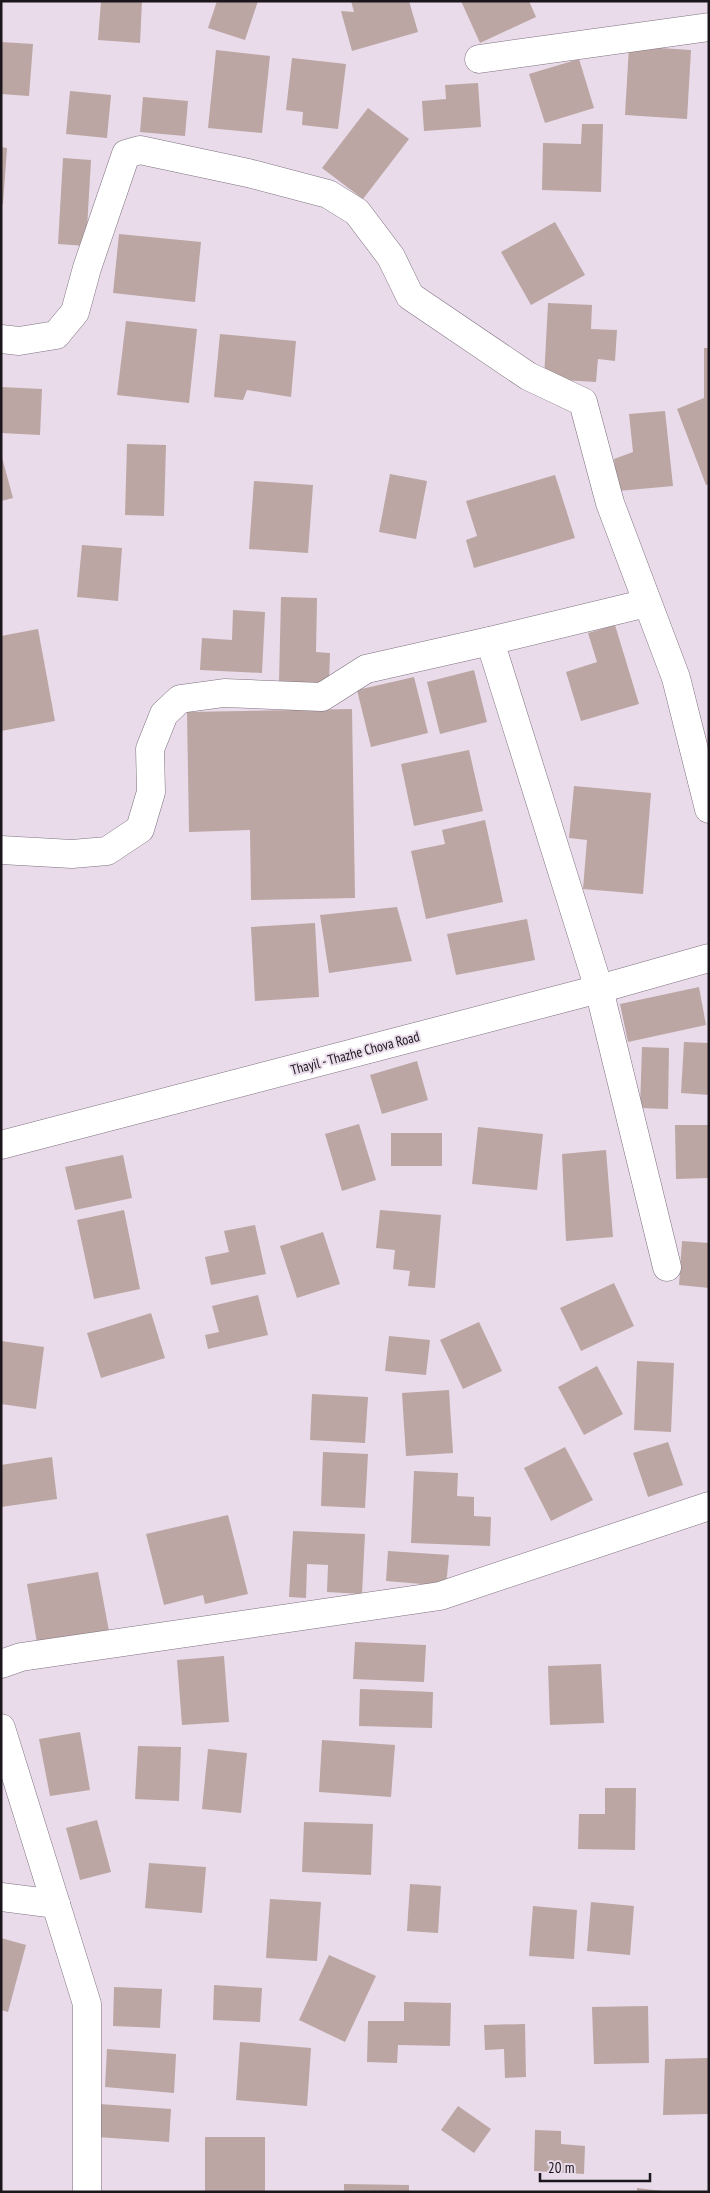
<svg xmlns="http://www.w3.org/2000/svg" width="710" height="2193" font-family="'PT Sans Narrow',sans-serif">
<style>
.building{fill:#bba6a3}
.lines{fill:none;stroke-linecap:round;stroke-linejoin:round}
.street-casing{stroke:#7e717f;stroke-width:29}
.secondary-casing{stroke:#7e717f;stroke-width:29}
.street{stroke:#fff;stroke-width:28}
.secondary{stroke:#fff;stroke-width:28}
.labels{text-anchor:middle;dominant-baseline:central;stroke-width:4;stroke-linejoin:round;paint-order:stroke}
.street-label{font-size:14px;fill:#1b161c;stroke:#e9dbea}
</style>
<rect width="100%" height="100%" fill="#e9dbea"/>
<g class="building">
<polygon points="101,1 142,1 140,43 98,40"/>
<polygon points="217,1 258,1 245,40 208,28"/>
<polygon points="351,1 409,1 418,32 352,51 341,11 354,12"/>
<polygon points="461,1 529,1 536,17 480,43"/>
<polygon points="1,42 33,44 29,96 1,94"/>
<polygon points="629,46 691,50 687,119 625,115"/>
<polygon points="216,50 270,56 262,133 208,128"/>
<polygon points="292,58 346,64 338,129 302,125 303,112 286,110"/>
<polygon points="579,59 594,108 545,123 529,74"/>
<polygon points="478,83 481,127 424,131 422,101 446,99 445,85"/>
<polygon points="70,91 111,95 107,138 66,134"/>
<polygon points="143,97 188,101 185,136 140,132"/>
<polygon points="368,108 409,139 363,199 322,168"/>
<polygon points="582,124 603,124 601,192 542,190 543,143 581,144"/>
<polygon points="1,147 7,148 3,204 1,204"/>
<polygon points="63,158 91,160 86,246 58,244"/>
<polygon points="555,222 585,275 531,305 501,252"/>
<polygon points="119,234 201,242 195,302 113,293"/>
<polygon points="548,303 592,305 591,329 617,330 615,361 598,359 596,382 544,379"/>
<polygon points="126,321 197,329 189,403 117,395"/>
<polygon points="220,334 296,341 291,397 247,390 243,400 214,397"/>
<polygon points="704,348 709,348 709,484 706,485 677,409 704,398"/>
<polygon points="1,387 42,389 40,435 1,433"/>
<polygon points="665,411 673,486 618,491 614,459 633,452 629,414"/>
<polygon points="127,444 166,445 164,516 125,515"/>
<polygon points="1,454 13,498 1,501"/>
<polygon points="390,474 427,481 416,539 379,532"/>
<polygon points="555,475 575,538 474,568 466,540 477,536 466,501"/>
<polygon points="254,481 313,485 308,553 249,549"/>
<polygon points="82,545 122,548 118,601 77,597"/>
<polygon points="281,597 317,598 316,652 330,653 329,684 279,682"/>
<polygon points="233,610 265,612 262,673 200,670 202,638 232,640"/>
<polygon points="615,625 639,704 581,721 566,672 597,662 588,633"/>
<polygon points="38,629 55,721 1,731 1,636"/>
<polygon points="474,670 487,722 440,734 427,682"/>
<polygon points="414,677 428,733 371,747 357,690"/>
<polygon points="352,709 355,898 251,900 250,830 189,832 187,712"/>
<polygon points="469,750 483,811 414,826 401,764"/>
<polygon points="574,786 651,793 643,894 583,889 587,840 569,838"/>
<polygon points="485,820 503,902 426,919 411,851 445,844 442,830"/>
<polygon points="397,907 412,961 329,973 320,915"/>
<polygon points="527,919 535,960 456,975 447,934"/>
<polygon points="315,923 319,997 255,1001 251,927"/>
<polygon points="699,987 706,1025 628,1042 620,1004"/>
<polygon points="684,1042 709,1043 709,1095 681,1093"/>
<polygon points="642,1047 669,1048 668,1109 640,1108"/>
<polygon points="417,1061 428,1100 382,1114 370,1075"/>
<polygon points="359,1124 376,1180 342,1191 325,1134"/>
<polygon points="675,1125 709,1125 709,1178 676,1179"/>
<polygon points="478,1127 543,1134 537,1190 472,1184"/>
<rect x="391" y="1133" width="51" height="33"/>
<polygon points="606,1150 613,1237 566,1241 562,1154"/>
<polygon points="123,1155 132,1198 75,1210 65,1167"/>
<polygon points="124,1210 140,1289 94,1299 77,1220"/>
<polygon points="380,1210 441,1215 435,1288 408,1286 410,1271 393,1269 395,1250 376,1248"/>
<polygon points="255,1225 266,1274 211,1285 205,1257 229,1252 224,1231"/>
<polygon points="323,1232 340,1284 297,1298 280,1246"/>
<polygon points="682,1241 709,1243 709,1288 679,1285"/>
<polygon points="614,1283 634,1326 581,1351 560,1308"/>
<polygon points="258,1295 268,1335 208,1349 205,1335 219,1332 212,1306"/>
<polygon points="151,1313 165,1358 101,1378 87,1333"/>
<polygon points="479,1322 502,1371 463,1389 440,1340"/>
<polygon points="389,1336 430,1340 426,1375 385,1371"/>
<polygon points="1,1341 44,1347 36,1409 1,1404"/>
<polygon points="637,1361 674,1363 671,1432 634,1430"/>
<polygon points="597,1366 623,1414 584,1435 558,1387"/>
<polygon points="449,1390 453,1453 406,1456 402,1393"/>
<polygon points="312,1394 368,1397 365,1443 310,1440"/>
<polygon points="668,1442 683,1485 648,1497 633,1453"/>
<polygon points="565,1447 593,1500 551,1521 524,1468"/>
<polygon points="323,1452 368,1454 365,1508 321,1506"/>
<polygon points="52,1457 57,1499 1,1507 1,1465"/>
<polygon points="414,1471 458,1473 457,1496 474,1497 474,1516 491,1517 490,1546 411,1543"/>
<polygon points="228,1515 248,1594 205,1604 203,1595 164,1605 146,1534"/>
<polygon points="293,1531 365,1534 362,1594 327,1592 328,1565 307,1564 306,1598 289,1597"/>
<polygon points="388,1551 449,1555 446,1586 386,1581"/>
<polygon points="98,1572 109,1631 37,1643 27,1584"/>
<polygon points="355,1642 426,1645 424,1682 353,1679"/>
<polygon points="224,1656 229,1722 182,1725 177,1660"/>
<polygon points="601,1664 604,1723 550,1725 548,1666"/>
<polygon points="360,1689 433,1692 432,1728 359,1726"/>
<polygon points="80,1732 90,1790 50,1796 39,1739"/>
<polygon points="322,1740 395,1745 391,1797 319,1792"/>
<polygon points="138,1746 181,1747 179,1801 135,1799"/>
<polygon points="208,1749 247,1753 241,1813 202,1809"/>
<polygon points="605,1788 636,1788 635,1850 578,1849 579,1814 605,1814"/>
<polygon points="97,1820 111,1872 80,1880 66,1828"/>
<polygon points="304,1822 373,1824 371,1875 302,1872"/>
<polygon points="149,1863 206,1867 202,1913 145,1908"/>
<polygon points="410,1884 441,1886 438,1933 407,1931"/>
<polygon points="270,1899 321,1902 317,1961 266,1958"/>
<polygon points="591,1902 634,1906 630,1955 587,1951"/>
<polygon points="533,1906 577,1910 574,1959 529,1956"/>
<polygon points="1,1938 26,1945 8,2012 1,2010"/>
<polygon points="329,1955 376,1976 345,2042 299,2020"/>
<polygon points="214,1985 262,1988 260,2022 213,2020"/>
<polygon points="114,1987 162,1989 160,2028 113,2026"/>
<polygon points="404,2002 451,2003 450,2046 398,2045 397,2063 367,2062 368,2021 404,2021"/>
<polygon points="648,2006 649,2063 594,2064 592,2007"/>
<polygon points="525,2024 526,2077 505,2078 504,2049 485,2050 484,2025"/>
<polygon points="240,2042 311,2048 307,2106 236,2100"/>
<polygon points="107,2049 176,2054 174,2093 105,2087"/>
<polygon points="709,2058 709,2114 663,2115 665,2059"/>
<polygon points="99,2104 171,2109 169,2142 97,2137"/>
<polygon points="458,2106 491,2129 474,2153 441,2130"/>
<polygon points="535,2130 561,2131 561,2144 585,2146 584,2174 534,2171"/>
<rect x="205" y="2137" width="60" height="55"/>
<polygon points="344,2184 409,2185 409,2192 344,2192"/>
<polygon points="637,2188 662,2191 661,2192 637,2192"/>
</g>
<g class="lines">
<defs>
<g id="street">
<polyline points="479,59 709,27"/>
<polyline points="1,339 19,341 56,335 75,312 87,268 126,154 140,150 248,173 328,194 357,212 391,257 410,296 528,376 583,402 610,503 676,678 709,809"/>
<polyline points="490,641 599,989 667,1267"/>
<polyline points="1,850 72,854 107,851 140,829 151,792 150,749 164,714 180,699 224,693 322,697 366,669 490,641 647,603"/>
<polyline points="1,1664 21,1657 440,1596 709,1506"/>
<polyline points="1,1728 87,2004 87,2192"/>
<polyline points="1,1897 56,1904"/>
</g>
<polyline id="secondary" points="1,1145 599,989 709,958"/>
</defs>
<use href="#street" class="street-casing"/>
<use href="#secondary" class="secondary-casing"/>
<use href="#street" class="street"/>
<use href="#secondary" class="secondary"/>
</g>
<g class="labels">
<g class="street-label">
<text transform="translate(355 1053) rotate(-15)">Thayil - Thazhe Chova Road</text>
</g>
</g>
<rect width="710" height="2193" fill="none" stroke="#1b161c" stroke-width="5"/>
<path d="M540 2173v8h110v-8" fill="none" stroke="#1b161c" stroke-width="2.5"/>
<text x="548" y="2173" font-size="15" fill="#1b161c" stroke="#e9dbea" stroke-width="4" paint-order="stroke">20 m</text>
</svg>
